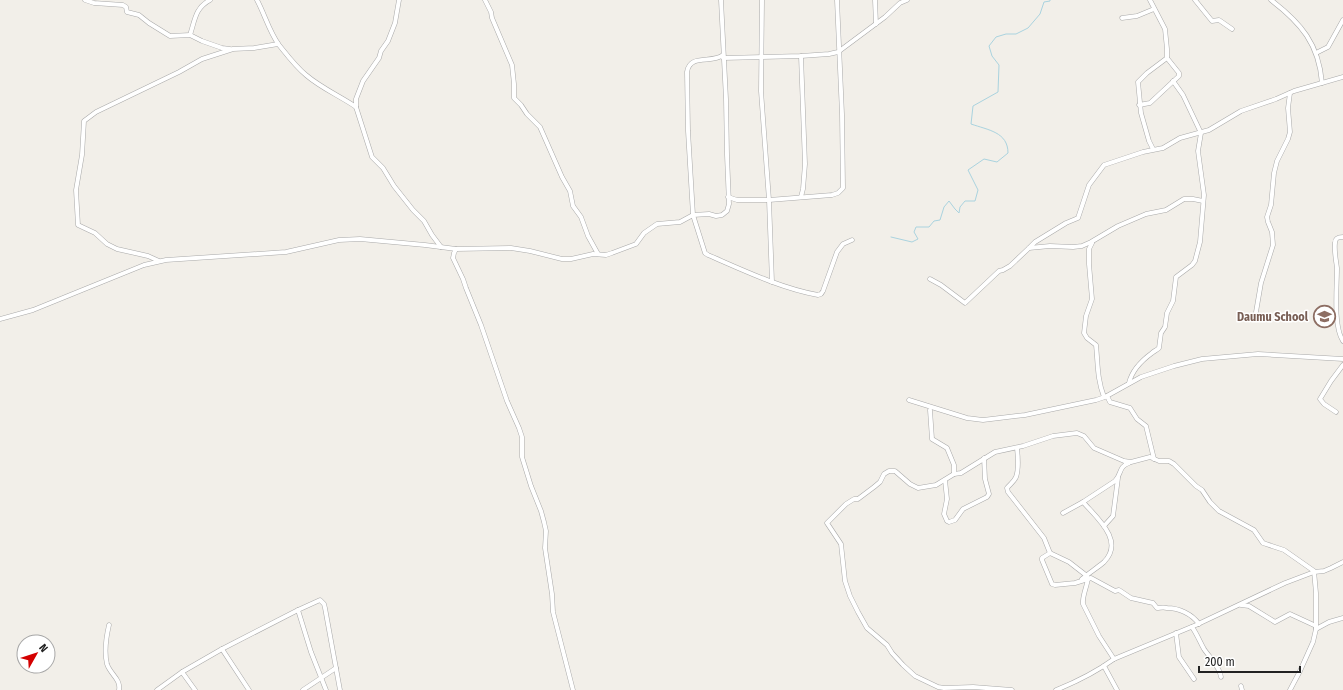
<svg xmlns="http://www.w3.org/2000/svg" width="1343" height="690" font-family="'Fira Sans Condensed',sans-serif">
<style>
.lines{fill:none;stroke-linecap:round;stroke-linejoin:round}
.stream{stroke:#aad3df;stroke-width:1}
.street-casing{stroke:#a9a9a9;stroke-width:5}
.street{stroke:#fff;stroke-width:4}
.labels{text-anchor:middle;dominant-baseline:central;stroke-width:3;stroke-linejoin:round;paint-order:stroke}
.education-label{font-size:12px;font-weight:bold;fill:#785e54;stroke:#fff;text-anchor:end}
</style>
<rect width="100%" height="100%" fill="#f2efe9"/>
<g class="lines">
<path class="stream" d="M891 237 912 242 918 239 914 232 916 227H929L934 221 940 220 944 207 949 201 955 209 959 213 960 207 965 201H975L978 190 968 170 984 159 997 162 1008 153C1008 132 988 130 971 124L973 106 998 92 999 65 992 56 989 46 996 37 1006 34H1016L1028 28 1040 14 1044 2 1050 1V0"/>
<defs>
<g id="street">
<polyline points="85,0 94,3 123,5 126,7 127,12 139,15 149,23 170,36 190,35 202,41 222,48 230,49"/>
<path d="M257 0C265 15 269 31 279 45 287 55 296 67 306 75 321 88 340 96 356 107"/>
<polyline points="399,0 395,23 388,41 381,51 379,58 363,81 356,99 356,107 372,157 383,168 394,186 413,210 424,221 432,235 441,247"/>
<polyline points="485,0 491,12 492,18 512,65 514,84 514,98 521,105 527,114 540,127 562,177 570,191 573,206 581,217 588,236 598,254"/>
<polyline points="762,0 761,91 769,200 772,282"/>
<polyline points="875,0 876,24"/>
<polyline points="1150,0 1165,29 1167,49 1167,58 1147,73 1138,82 1141,113 1149,141 1153,149"/>
<polyline points="1195,0 1212,21 1219,20 1232,29"/>
<path d="M1271 0C1301 23 1319 44 1322 83"/>
<polyline points="1122,18 1137,16 1154,9"/>
<path d="M190 35C195 20 195 8 210 0"/>
<polyline points="1316,53 1328,47 1343,20"/>
<path d="M723 55C712 64 690 53 687 72L688 131 693 215 705 253 708 255C743 270 780 288 818 295L821 294 823 291 837 252 843 244 852 240"/>
<polyline points="801,56 805,164 803,189 801,197"/>
<polyline points="723,58 801,56 829,54 838,52 885,17 900,3 907,0"/>
<polyline points="1139,105 1150,103 1179,76 1179,73 1167,58"/>
<polyline points="728,197 737,200 769,200 832,195 838,193 843,188 842,114 837,0"/>
<path d="M1343 237C1338 237 1335 238 1335 243 1334 251 1336 260 1337 268 1337 287 1333 326 1343 341"/>
<path d="M1092 243 1089 249V264L1092 299 1086 316 1084 333 1087 338 1096 345C1098 364 1097 379 1104 397"/>
<polyline points="1029,248 1035,242 1066,223 1078,218 1089,185 1104,165 1143,152 1163,148 1180,138 1209,130 1241,111 1276,99 1294,91 1343,77"/>
<polyline points="456,249 454,253 453,258 463,279 466,288 481,325 507,401 519,428 522,437 522,457 531,486 541,511 544,522 546,531 545,548 552,594 553,612 573,690"/>
<polyline points="159,261 148,256 117,249 107,244 95,233 78,225 76,190 82,155 84,121 96,112 179,72 202,59 233,49 254,48 278,44"/>
<polyline points="930,279 941,285 965,303 999,271 1003,270 1010,266 1029,248 1050,246 1073,247 1082,246 1091,242 1118,226 1146,214 1166,210 1184,199 1193,199 1203,201"/>
<polyline points="1256,312 1261,283 1273,245 1272,232 1268,222 1267,217 1271,205 1274,173 1277,161 1288,139 1290,132 1288,108 1290,93"/>
<polyline points="0,319 33,310 144,265 166,260 286,252 339,240 360,239 425,245 456,249 511,248 530,251 562,259 571,259 593,254 606,255 612,253 636,244 644,233 657,224 680,222 693,215 709,214 716,216 722,215 727,211 729,204 727,155 726,99 721,0"/>
<path d="M1129 383C1132 370 1141 361 1152 353 1154 351 1157 350 1159 348L1161 333 1165 327 1167 313 1173 301 1176 277 1192 265 1195 261 1200 242 1204 195 1198 151 1201 133 1183 95 1173 81"/>
<polyline points="1107,396 1110,402 1130,408 1137,419 1146,426 1154,459"/>
<polyline points="909,400 967,418 983,420 1025,415 1096,400 1105,397 1141,377 1174,366 1202,359 1258,354 1343,359"/>
<polyline points="930,410 932,439 947,448 954,465 954,474 936,485 918,488 910,484 895,471 889,471 884,474 880,482 874,487 858,499 854,499 846,504 827,523 841,544 845,581 850,596 858,612 867,628 887,645 892,653 903,665 915,676 938,687 944,688 973,687 1012,690"/>
<polyline points="1336,412 1324,404 1320,399 1331,381 1343,365"/>
<path d="M1017 448C1018 457 1019 469 1016 477 1014 482 1010 484 1007 488L1008 492 1044 538 1050 553 1042 558V560L1052 584 1055 585 1075 583 1091 578 1115 591 1119 590 1131 598 1153 603 1157 608C1160 608 1163 607 1167 608 1179 608 1192 614 1199 624"/>
<polyline points="954,474 961,473 995,452 1023,446 1053,436 1077,433 1084,436 1094,448 1124,461 1131,462 1150,457 1159,461 1169,461 1174,464 1196,486 1202,490 1210,502 1219,511 1254,530 1263,543 1284,550 1314,571 1316,593 1316,629 1313,642 1300,671 1290,690"/>
<polyline points="945,480 947,499 944,514 947,521 949,522 955,520 963,509 987,497 989,494 985,479 984,458"/>
<path d="M1063 513 1083 502 1115 481C1122 474 1118 467 1129 463"/>
<polyline points="1104,526 1113,516 1118,478"/>
<polyline points="1050,553 1069,562 1087,576"/>
<path d="M1088 578C1087 587 1082 596 1083 604L1099 636 1114 659"/>
<path d="M1082 579C1089 573 1097 568 1104 562 1125 541 1097 518 1083 502"/>
<polyline points="1241,605 1249,606 1275,622 1290,614 1316,626"/>
<polyline points="298,610 311,652 326,690"/>
<path d="M109 625C106 638 104 652 107 664 110 674 121 679 119 690"/>
<path d="M1192 627C1197 634 1200 642 1204 649 1210 658 1220 667 1221 677"/>
<polyline points="1316,629 1329,622 1343,618"/>
<polyline points="1176,633 1179,657 1194,679"/>
<polyline points="222,649 249,690"/>
<polyline points="1104,666 1117,690"/>
<polyline points="182,672 195,690"/>
<polyline points="1241,686 1242,690"/>
<polyline points="157,690 182,672 222,649 298,610 320,600 324,604 325,608 340,690"/>
<polyline points="303,690 336,668"/>
<path d="M1056 690C1076 682 1096 672 1114 659L1196 625 1285 583 1314 572 1324 571 1331 568 1343 562"/>
</g>
</defs>
<use href="#street" class="street-casing"/>
<use href="#street" class="street"/>
</g>
<defs>
<symbol id="school-ring" viewBox="-11 -11 22 22"><circle r="9.5" fill="#fff" stroke="#8d6e63" stroke-width="1.5"/><path d="M0-5L7-2L0 1L-7-2ZM-4 1L0 2.5L4 1V4Q0 6-4 4Z" fill="#8d6e63"/></symbol>
</defs>
<g fill-rule="evenodd">
<use href="#school-ring" x="1312" y="304" width="25" height="25"/>
</g>
<g class="labels">
<g class="education-label">
<text x="1308" y="317">Daumu School</text>
</g>
</g>
<g transform="translate(36 654) rotate(51)"><circle r="19" fill="#ffffff" stroke="#a7a7a7"/>
<path d="M0-3L7 15L0 10L-7 15Z" fill="#d40000"/>
<text y="-6" font-size="11" font-weight="bold" text-anchor="middle" fill="#222222">N</text>
</g>
<path d="M1199 666v6h101v-6" fill="none" stroke="#222222" stroke-width="2"/>
<text x="1205" y="666" font-size="12" fill="#222222" stroke="#ffffff" stroke-width="3" paint-order="stroke">200 m</text>
</svg>
